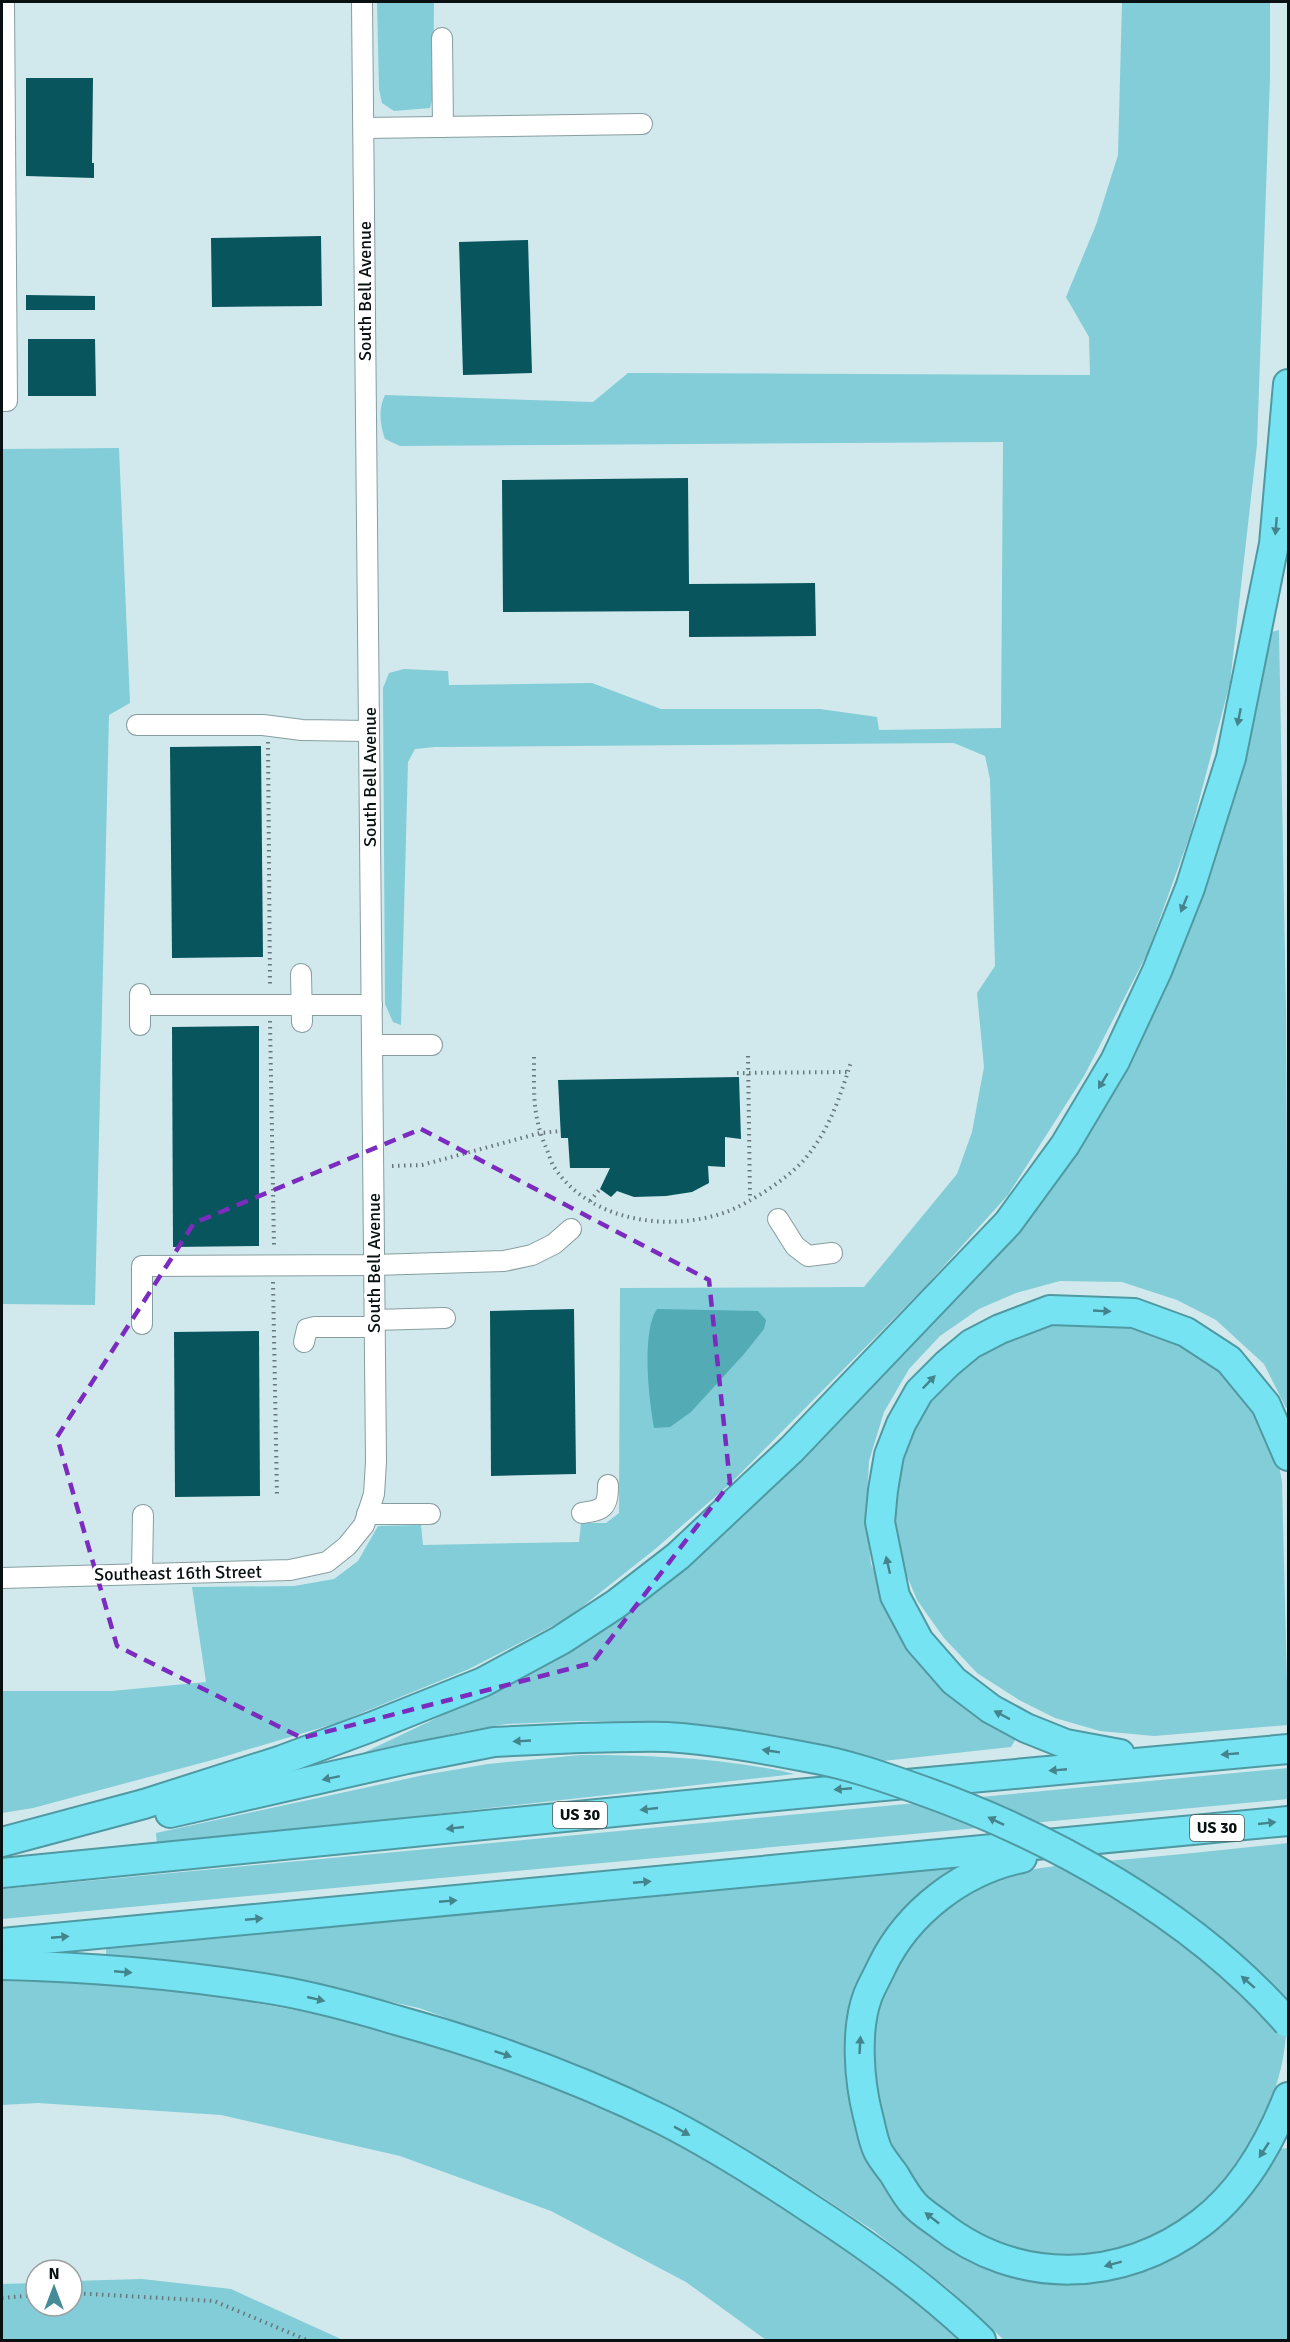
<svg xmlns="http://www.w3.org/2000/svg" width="1290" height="2342" font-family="Signika,sans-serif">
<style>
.green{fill:#82cdd8}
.water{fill:#53abb6}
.building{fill:#08555e}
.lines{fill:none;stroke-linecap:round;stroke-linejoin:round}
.minor-casing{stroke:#879ea1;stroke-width:22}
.highway-casing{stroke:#4f99a3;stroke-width:32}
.path{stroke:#687779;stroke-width:4;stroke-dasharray:1.5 4.5;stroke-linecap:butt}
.minor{stroke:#fff;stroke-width:20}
.highway{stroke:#75e3f1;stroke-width:28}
.highway-bridge-casing{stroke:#4f99a3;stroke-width:32;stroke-linecap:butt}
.highway-bridge{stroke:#75e3f1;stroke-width:28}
.oneway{fill:#44848c}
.marked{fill:none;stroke:#7b2cbf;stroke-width:4.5;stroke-dasharray:12 8;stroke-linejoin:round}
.labels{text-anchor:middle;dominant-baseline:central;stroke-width:6;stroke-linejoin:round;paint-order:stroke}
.shield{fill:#fff;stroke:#525858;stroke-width:1.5}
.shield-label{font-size:16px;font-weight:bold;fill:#081011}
.street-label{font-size:18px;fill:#081011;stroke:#fff}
</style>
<rect width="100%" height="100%" fill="#d1e9ec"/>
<g class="green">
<polygon points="377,2 434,2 433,97 430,108 394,111 382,103 379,89"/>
<path d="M1122 2H1270V77L1257 445 1230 683 1190 835 1147 954 1084 1076 1008 1195 924 1288 731 1483 654 1550 568 1618 469 1669 337 1723 216 1759 33 1808 2 1813V1691H112L206 1682 192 1587 294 1586 334 1579 358 1561 378 1526 421 1525 423 1545 579 1542 581 1523H606L619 1513 620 1288 864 1287 957 1174 972 1132 984 1067 977 993 995 966 990 779 985 756 954 743 435 747 415 749 408 762 401 1025 393 1022 385 1004 383 688 389 673 404 669 448 671 449 685 592 683 661 709H820L877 717 879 730 1001 728 1003 442 400 446 385 439C380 425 378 409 385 395L593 402 628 373 1090 375 1089 337 1066 297 1096 225 1118 155Z"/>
<polygon points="119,448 130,703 109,715 95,1305 2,1304 2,449"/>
<polygon points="1279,630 1286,1012 1288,1407 1286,1408 1264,1364 1216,1320 1177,1300 1122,1282 1060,1281 1016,1293 979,1309 940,1336 909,1369 884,1412 869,1461 866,1519 871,1564 890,1609 1018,1735 1011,1747 883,1761 780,1736 715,1726 641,1722 579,1721 506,1724 460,1732 359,1755 510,1683 602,1629 1095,1116 1268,633"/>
<polygon points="1043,1313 1153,1319 1242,1385 1276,1449 1282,1482 1288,1725 1154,1736 1100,1731 1055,1718 1019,1700 977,1673 944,1638 917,1600 898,1554 891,1515 907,1429 954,1360"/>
<path d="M581 1755C652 1755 726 1758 795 1774L157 1845 156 1833 424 1775 488 1764Z"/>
<polygon points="1288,1768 1288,1799 2,1919 2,1889"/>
<path d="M1288 1843C1288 1880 1288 1917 1288 1953 1288 1998 1290 2046 1275 2089 1256 2142 1213 2206 1162 2232 1126 2251 1077 2262 1036 2255 958 2241 894 2178 878 2101 870 2064 871 2030 885 1994 902 1948 938 1905 983 1884 1026 1865 1072 1865 1118 1860 1175 1855 1232 1849 1288 1843Z"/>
<path d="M954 1867 955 1870C932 1891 906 1911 885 1934 878 1942 872 1955 867 1965 848 2001 842 2044 848 2084 852 2114 859 2143 874 2170 905 2227 965 2266 1027 2281 1050 2286 1076 2284 1099 2281 1125 2277 1153 2270 1176 2256 1219 2231 1247 2187 1279 2149L1288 2148V2340H1004L949 2289 874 2231 786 2173 727 2137 667 2106 588 2069 419 2008 272 1976 106 1957V1948L204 1938Z"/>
<path d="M2 1981C35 1982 68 1982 102 1984 169 1989 239 1999 305 2012 347 2019 388 2032 428 2044 451 2051 475 2057 498 2065 660 2123 839 2221 962 2340H766L686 2282 551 2211 400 2156 221 2115 38 2103 2 2105Z"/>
<polygon points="142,2279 231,2289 343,2340 2,2340 2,2284 36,2283 36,2306 72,2306 72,2281"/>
</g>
<path class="water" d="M657 1309 758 1311 766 1320 764 1329 744 1354 691 1412 670 1427 654 1428C649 1401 641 1332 657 1309Z"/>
<g class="building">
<polygon points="26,78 93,78 92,163 94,163 94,178 26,176"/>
<polygon points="321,236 322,306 212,307 211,238"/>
<polygon points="528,240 532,373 463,375 459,242"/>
<polygon points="26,295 95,296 95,310 26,310"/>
<polygon points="28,339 95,339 96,396 28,396"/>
<polygon points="688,478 689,584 815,583 816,636 689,637 689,611 503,612 502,480"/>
<polygon points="261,746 263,957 172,958 170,747"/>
<polygon points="259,1026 259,1246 173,1247 172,1027"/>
<polygon points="739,1077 741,1139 725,1137 725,1167 708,1166 709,1183 692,1192 666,1196 634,1197 617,1191 611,1197 600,1189 610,1168 570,1168 568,1138 561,1138 558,1080"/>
<polygon points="574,1309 576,1474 491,1476 490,1311"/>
<polygon points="259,1331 260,1496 175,1497 174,1332"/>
</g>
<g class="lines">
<defs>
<g id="minor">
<polyline points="442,38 443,127"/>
<polyline points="364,128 642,124"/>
<polyline points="2,401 7,401 4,2"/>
<polyline points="137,725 263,725 302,730 369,731"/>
<polyline points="301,974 302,1022"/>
<polyline points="140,994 140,1025"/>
<polyline points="140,1005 372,1005"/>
<polyline points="372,1045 432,1045"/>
<polyline points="778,1219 795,1246 808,1256 832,1253"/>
<polyline points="374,1320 445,1318"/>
<polyline points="142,1324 142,1266 374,1265 504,1261 532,1255 554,1244 571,1229"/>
<polyline points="304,1342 307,1329 315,1327 374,1327"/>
<path d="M582 1513C603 1510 608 1508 608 1485"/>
<polyline points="367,1514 430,1514"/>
<polyline points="142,1574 143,1515"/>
<polyline points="2,1578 290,1570 327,1562 347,1546 364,1525 374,1494 376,1462 362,2"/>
</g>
<g id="highway">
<polyline points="1120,1754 1066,1744 1026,1728 991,1709 954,1681 919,1641 895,1596 880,1522 883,1490 889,1455 901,1424 919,1392 947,1364 971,1344 1000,1329 1050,1310 1134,1313 1186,1332 1229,1360 1266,1405 1288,1456"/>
<polyline points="170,1813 407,1759 494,1742 580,1738"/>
<polyline points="2,1842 144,1804 282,1760 371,1727 483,1682 561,1640 616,1604 678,1556 792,1449 1008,1223 1065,1145 1115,1061 1157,971 1190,888 1231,758 1274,544 1288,384"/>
<path d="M1022 1858C963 1870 908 1912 882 1966 878 1975 872 1985 868 1995 855 2029 859 2081 868 2116 871 2127 873 2141 878 2151 882 2159 889 2167 894 2174 900 2184 906 2195 914 2204 921 2212 931 2218 939 2224 1017 2286 1122 2284 1201 2223 1243 2191 1269 2145 1288 2097"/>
<polyline points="2,1873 797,1794 1288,1749"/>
<polyline points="2,1943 1288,1821"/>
<path d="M2 1965C93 1967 185 1975 275 1990 316 1997 356 2008 396 2020 487 2045 578 2078 663 2120 714 2146 763 2177 811 2209 871 2248 930 2290 981 2340"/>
</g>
</defs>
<use href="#minor" class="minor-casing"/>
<use href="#highway" class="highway-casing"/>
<g class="path">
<polyline points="268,742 270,986"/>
<polyline points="270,1021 274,1247"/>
<polyline points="748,1056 750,1200"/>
<path d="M534 1057C534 1094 532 1115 547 1150 549 1155 551 1162 554 1167 589 1221 668 1233 726 1212 750 1203 787 1179 804 1160 829 1131 840 1097 851 1062"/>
<polyline points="737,1073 848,1072"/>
<polyline points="392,1166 422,1165 540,1133 561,1131"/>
<polyline points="590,1201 600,1189"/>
<polyline points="273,1282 277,1497"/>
<polyline points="72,2293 214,2301 307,2340"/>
<polyline points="2,2298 36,2295"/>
</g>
<use href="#minor" class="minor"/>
<use href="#highway" class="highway"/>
<defs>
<path id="highway-bridge" d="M580 1738C609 1738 638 1736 667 1737 715 1740 764 1749 811 1758 846 1764 881 1776 915 1788 1050 1835 1194 1915 1288 2023"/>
</defs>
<use href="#highway-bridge" class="highway-bridge-casing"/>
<use href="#highway-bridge" class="highway-bridge"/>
</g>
<defs><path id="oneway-solid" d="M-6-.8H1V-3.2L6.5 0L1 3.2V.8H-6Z" transform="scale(1.5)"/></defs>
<g class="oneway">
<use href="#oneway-solid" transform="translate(1276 526) rotate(95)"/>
<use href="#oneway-solid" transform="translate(1239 717) rotate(101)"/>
<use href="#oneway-solid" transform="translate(1184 904) rotate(112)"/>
<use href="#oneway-solid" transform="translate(1103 1081) rotate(121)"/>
<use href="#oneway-solid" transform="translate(1102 1311) rotate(3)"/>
<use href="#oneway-solid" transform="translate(929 1382) rotate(-46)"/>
<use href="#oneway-solid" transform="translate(888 1565) rotate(-103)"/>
<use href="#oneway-solid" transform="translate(1002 1715) rotate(-152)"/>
<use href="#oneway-solid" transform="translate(522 1741) rotate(177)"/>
<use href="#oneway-solid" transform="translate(771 1751) rotate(-171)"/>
<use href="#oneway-solid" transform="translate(1230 1754) rotate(175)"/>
<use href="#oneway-solid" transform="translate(1058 1770) rotate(175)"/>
<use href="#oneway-solid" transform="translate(331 1778) rotate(168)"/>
<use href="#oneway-solid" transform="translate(843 1789) rotate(175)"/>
<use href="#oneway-solid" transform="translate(649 1809) rotate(174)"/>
<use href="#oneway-solid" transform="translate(996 1821) rotate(-154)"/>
<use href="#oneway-solid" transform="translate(1267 1823) rotate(-6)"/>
<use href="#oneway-solid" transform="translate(455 1828) rotate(174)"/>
<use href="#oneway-solid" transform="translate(642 1882) rotate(-5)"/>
<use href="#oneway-solid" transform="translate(448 1901) rotate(-5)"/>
<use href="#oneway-solid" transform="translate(254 1919) rotate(-5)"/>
<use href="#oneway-solid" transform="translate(60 1937) rotate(-5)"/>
<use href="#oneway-solid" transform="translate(123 1972) rotate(5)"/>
<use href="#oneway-solid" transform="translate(1248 1982) rotate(-139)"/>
<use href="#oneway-solid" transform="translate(316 1999) rotate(13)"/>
<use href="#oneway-solid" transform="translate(860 2045) rotate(-87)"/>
<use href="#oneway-solid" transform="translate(503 2054) rotate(19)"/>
<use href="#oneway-solid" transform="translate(682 2131) rotate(29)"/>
<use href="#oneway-solid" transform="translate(1264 2150) rotate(123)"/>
<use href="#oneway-solid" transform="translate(932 2218) rotate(-142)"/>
<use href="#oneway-solid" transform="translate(1113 2264) rotate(165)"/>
</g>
<path class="marked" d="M421 1129 709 1280 730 1483 592 1663 302 1738 117 1646 57 1437 194 1223Z"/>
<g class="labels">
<g class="shield">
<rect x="553" y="1802" width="54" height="26" rx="4.5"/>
<rect x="1190" y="1815" width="54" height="26" rx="4.5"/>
</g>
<g class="shield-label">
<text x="580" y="1815">US 30</text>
<text x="1217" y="1828">US 30</text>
</g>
<g class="street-label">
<text transform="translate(365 291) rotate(-90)">South Bell Avenue</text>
<text transform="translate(370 777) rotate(-90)">South Bell Avenue</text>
<text transform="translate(374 1263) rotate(-90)">South Bell Avenue</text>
<text transform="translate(178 1573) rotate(-1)">Southeast 16th Street</text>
</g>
</g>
<rect width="1290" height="2342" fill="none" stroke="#081011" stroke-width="6"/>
<g transform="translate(54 2288)"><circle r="28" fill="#ffffff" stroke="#9c9fa0" stroke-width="1.5"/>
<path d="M0-4.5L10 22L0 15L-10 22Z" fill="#468c96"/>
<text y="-9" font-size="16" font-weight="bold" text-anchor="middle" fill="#081011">N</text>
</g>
</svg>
